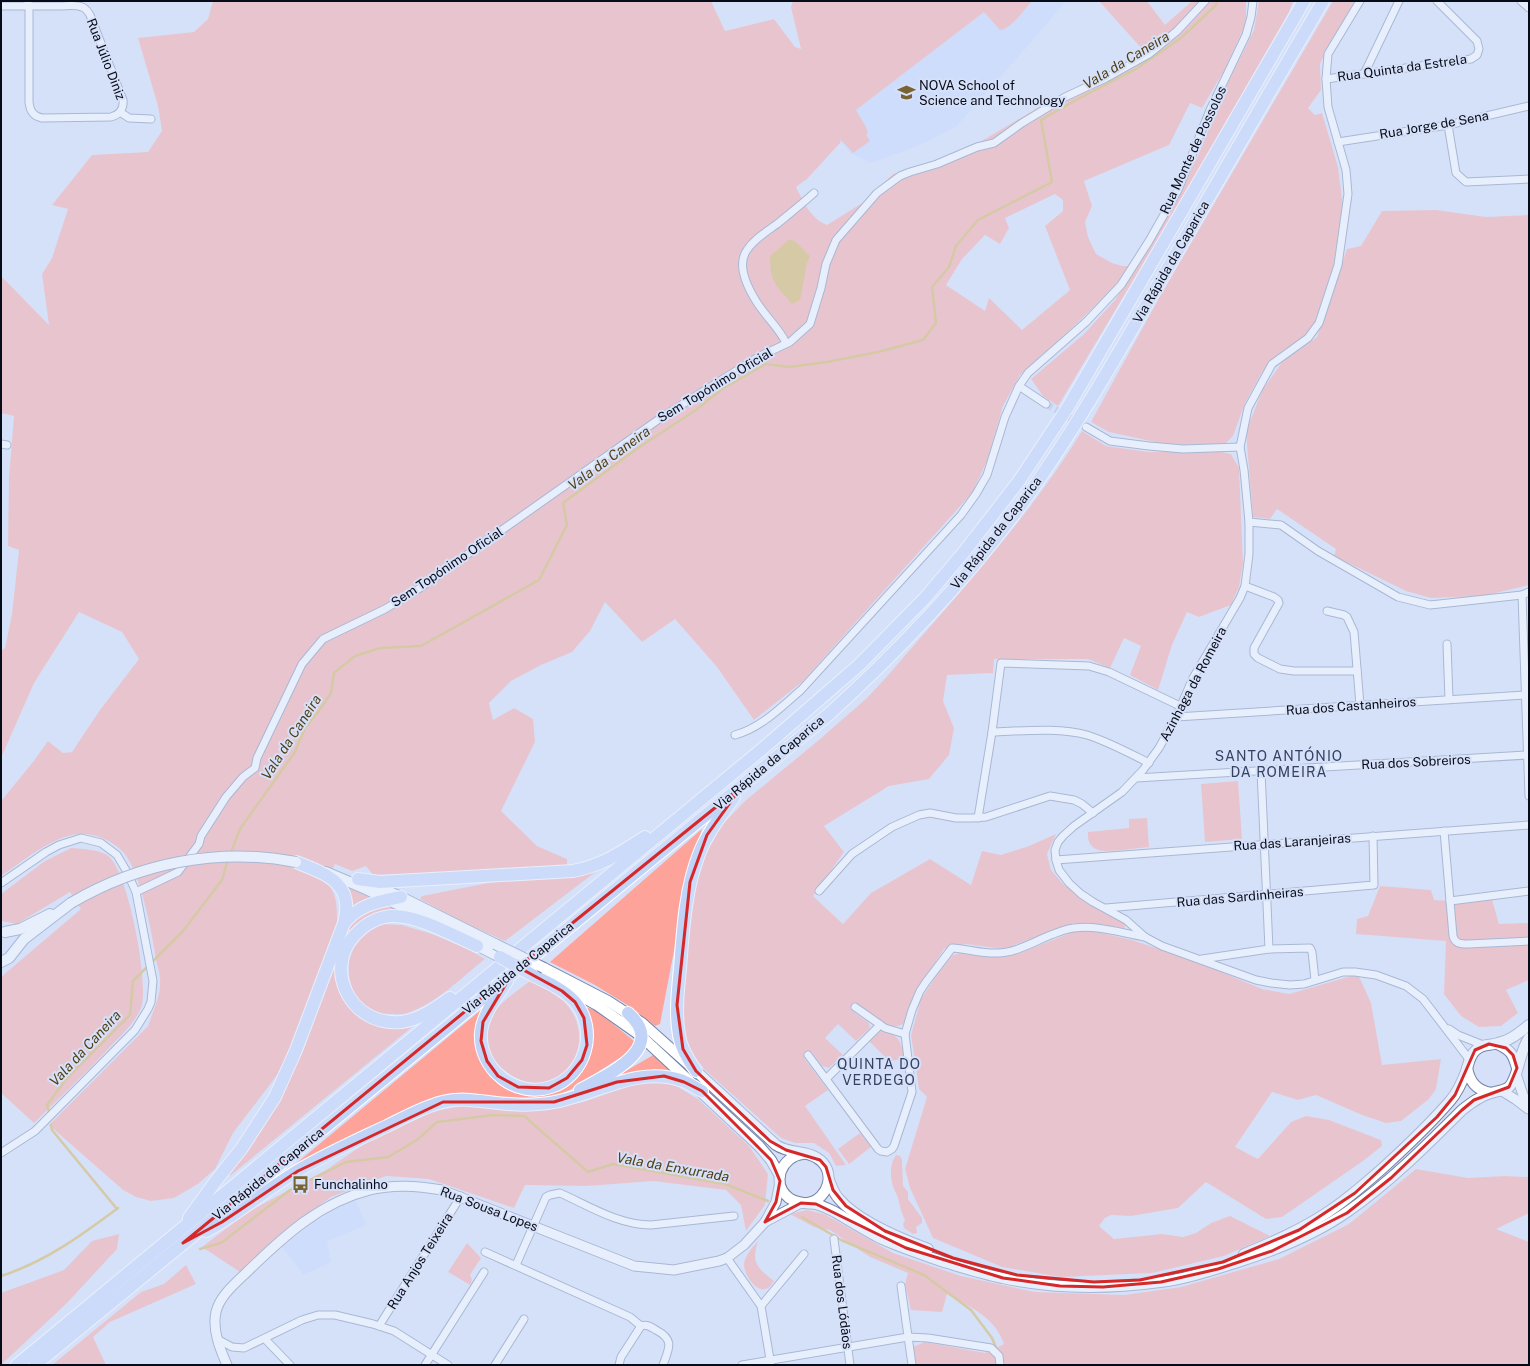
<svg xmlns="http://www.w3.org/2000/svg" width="1530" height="1366" font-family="'Public Sans',sans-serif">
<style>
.built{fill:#c6d7fc}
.green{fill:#fea39a;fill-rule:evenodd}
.water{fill:#d7aa40}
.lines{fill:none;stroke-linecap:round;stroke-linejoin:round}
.stream{stroke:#d7aa40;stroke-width:2.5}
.minor-tunnel{stroke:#b7c1d7;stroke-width:7;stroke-dasharray:7 3.5;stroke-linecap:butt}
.minor-casing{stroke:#7384a8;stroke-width:9}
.tertiary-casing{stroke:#7384a8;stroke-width:11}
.secondary-casing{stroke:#7384a8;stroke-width:12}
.trunk-casing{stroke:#fff;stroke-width:14}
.minor{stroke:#fff;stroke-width:7}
.tertiary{stroke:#fff;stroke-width:9}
.secondary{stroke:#fff;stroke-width:10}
.trunk{stroke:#c2d3f8;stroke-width:12}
.secondary-bridge-casing{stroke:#7384a8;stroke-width:12;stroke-linecap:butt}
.trunk-bridge-casing{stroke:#fff;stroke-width:14;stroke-linecap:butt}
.secondary-bridge{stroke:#fff;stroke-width:10}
.trunk-bridge{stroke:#c2d3f8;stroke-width:12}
.marked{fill:none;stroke:#d62828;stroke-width:3;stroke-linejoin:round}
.labels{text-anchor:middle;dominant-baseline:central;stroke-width:4;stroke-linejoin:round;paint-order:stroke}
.street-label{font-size:13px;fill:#060b18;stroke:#d6e1f9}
.poi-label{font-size:13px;fill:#060b18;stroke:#d6e1f9;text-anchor:start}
.water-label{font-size:14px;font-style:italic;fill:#513e13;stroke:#d6e1f9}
.neighbourhood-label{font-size:14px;letter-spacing:1px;fill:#344262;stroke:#d6e1f9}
</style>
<rect width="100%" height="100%" fill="#d6e1f9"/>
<g class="built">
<polygon points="803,1 1066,1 1034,39 956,127 915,147 871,163 850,153 835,134"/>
<polygon points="355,1199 366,1225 327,1241 331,1262 304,1275 282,1247 308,1226 341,1206"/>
</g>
<g class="green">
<path d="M213 1H711L725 31 774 19 795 47 801 49 791 7 793 1H1032C1025 9 1010 30 1000 30L984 12 856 110 866 127 868 133 866 135 870 141 853 153 840 139 841 142 807 179 796 187C804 202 810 218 827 225L864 202 893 174 937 162 980 142 1039 107 1118 67 1143 50 1099 1H1147L1165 25 1192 1H1246V23L1225 69 1202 108 1190 103 1169 145 1084 181 1092 206 1085 222 1088 237 1096 254 1112 263 1122 266H1128L1119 280 1110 292 1059 340 1020 375 1003 406 987 461 972 493 802 682 754 720 717 667 675 619 642 642 605 602 590 631 572 652 541 665 511 681 489 703 493 720 514 708 533 719 535 742 501 811 537 846 567 859V868L373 875 366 866 352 871 335 864 326 882C338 894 337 909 337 924L284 1066 233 1133 215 1169 198 1184 174 1198 151 1201 136 1197 123 1190 49 1125 148 1026C152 1014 160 997 160 985 161 977 158 968 156 960 152 934 140 866 120 849 110 840 94 833 81 834 55 834 22 862 1 876V801L33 762 48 741 63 753 72 752 100 710 139 659 122 632 79 612 34 683 1 758V651L5 648 12 614 19 550 8 546 9 477 14 416 1 413V276L49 325 42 274 52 258 68 209 52 205 92 155 148 152 162 131 158 106 138 38 194 32 208 19ZM1055 194 1063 200V211L1045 226 1070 290 1022 330 989 298 985 311 946 285 962 259 985 235 1000 244 1009 228 1005 218Z"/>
<polygon points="1259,1 1293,1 1289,12 1186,192 1058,406 1043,396 1031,379 1084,334 1115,300 1149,247 1198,156 1221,97 1254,30"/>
<polygon points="1333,1 1356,1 1332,39 1320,64 1321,90 1308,108 1315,115 1322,113 1338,167 1343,207 1333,268 1314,324 1302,338 1277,355 1262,372 1245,403 1233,436 1225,444 1169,445 1109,432 1091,422 1159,298"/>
<polygon points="1436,210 1486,217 1529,215 1529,585 1483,596 1431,598 1406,591 1334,556 1336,549 1277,509 1270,519 1253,517 1246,432 1262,391 1282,362 1317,337 1347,249 1361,246 1382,211"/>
<path d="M1082 431 1106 446 1149 452 1216 451 1231 454 1239 468 1243 563 1239 587 1231 605 1199 617 1187 612 1172 645 1158 690 1130 675 1141 646 1124 638 1110 668 1088 659H994L993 673 947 675 943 701 954 728 949 755 929 779 889 786 824 826 844 852 813 896 843 924 871 893 930 859 971 885 982 851 1001 855 1029 846 1056 834 1047 854 1051 870 1063 884 1085 901 1107 912 1126 925 1123 930 1100 924 1074 923 1003 949 966 944 944 949 929 972 904 1023C892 1035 869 1011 858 1005L852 1011 868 1022 870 1026 869 1029 856 1041 838 1024 825 1038 843 1055 829 1068 822 1066 811 1051 804 1058 828 1090 805 1106 846 1165 836 1166 829 1153 814 1143H795L781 1138 705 1070 691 1052 686 1038 682 1008 686 953 696 886 707 851 723 824 745 801 820 739 868 697 890 673C957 595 1028 519 1082 431Z"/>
<polygon points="1238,781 1242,839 1205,842 1201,784"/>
<path d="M1147 818 1149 847C1137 848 1108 853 1098 850 1090 847 1087 840 1088 832L1129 828V819Z"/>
<polygon points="702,829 697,844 682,898 677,935 660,1024 655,1026 629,1006 595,985 550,962"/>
<path d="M71 848C83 849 97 849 107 855 128 868 150 986 141 1008 134 1024 121 1036 109 1048 85 1074 59 1098 34 1123L1 1093V977L81 909 70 892 17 924 2 921 1 894 45 861Z"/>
<polygon points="598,870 505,941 463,922 420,899 422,896 493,882"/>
<polygon points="1380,886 1431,890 1434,900 1450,901 1491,896 1499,924 1529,923 1529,980 1506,990 1518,1013 1501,1026 1479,1027 1461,1016 1444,994 1446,941 1356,934 1357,919 1368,916"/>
<polygon points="347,887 371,898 372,900 351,909 346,889"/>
<polygon points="382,907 394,908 400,911 361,922 339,987 346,1001 352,1009 417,1023 230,1176 230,1172 258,1135 271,1113 350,927 363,913"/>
<path d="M382 924 402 925 432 934 468 949 485 959C461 978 437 1003 408 1013 403 1015 397 1014 393 1014 384 1014 373 1013 366 1008 351 998 346 972 350 955 355 940 369 931 382 924Z"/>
<polygon points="1093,931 1132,940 1165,951 1200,963 1262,989 1289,994 1358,974 1371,1003 1382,1065 1441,1059 1436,1089 1429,1099 1401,1121 1386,1123 1362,1115 1316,1095 1298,1100 1272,1092 1235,1147 1258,1159 1291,1122 1306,1116 1329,1120 1381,1140 1382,1146 1363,1161 1282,1217 1266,1219 1206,1182 1178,1208 1131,1216 1111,1215 1105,1218 1099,1226 1114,1239 1162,1234 1183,1237 1196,1233 1211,1223 1230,1216 1270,1236 1224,1256 1152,1273 1061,1277 1002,1267 933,1238 910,1188 905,1169 927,1097 919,1089 911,1035 921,999 940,970 953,955 965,952 996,957 1017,954 1073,932"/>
<path d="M531 980C544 987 559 994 568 1006 592 1036 576 1081 536 1083 515 1083 488 1062 486 1041 486 1037 487 1032 488 1029 489 1025 489 1020 491 1017 499 1002 518 991 531 980Z"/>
<polygon points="584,1007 596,1010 634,1041 632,1050 570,1090 553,1097 533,1099 445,1095 417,1104 287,1171 482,1009 476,1027 476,1041 480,1061 490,1077 506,1088 531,1095 551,1094 569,1085 585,1066 591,1045"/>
<path d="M880 1031C898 1032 903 1044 904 1059L889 1061 869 1041Z"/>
<polygon points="655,1054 674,1072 653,1071 612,1079"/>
<polygon points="666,1080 698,1099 749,1146 768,1174 765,1205 746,1231 741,1205 726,1190 653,1181 587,1186 525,1185 514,1208 429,1179 386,1176 331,1197 279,1235 240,1272 202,1247 248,1212 326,1170 370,1140 431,1112 466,1105 547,1108 583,1102 630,1086"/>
<polygon points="860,1133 871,1147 849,1164 838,1149"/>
<path d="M896 1155 900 1156 902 1160 903 1186 908 1192V1199L922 1218V1223L916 1227 917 1233 913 1234 904 1228 903 1224 905 1220C901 1212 900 1206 898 1198 897 1195 895 1192 894 1189 890 1178 889 1165 896 1155Z"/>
<path d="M1416 1169 1468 1178 1505 1176 1529 1177V1213L1496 1229 1529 1242V1365H916L913 1347 925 1342 985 1353 1004 1344C995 1317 970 1307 947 1294L942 1312 911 1310 905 1284 908 1273 870 1257 830 1230 814 1227 790 1214 807 1210 824 1214 893 1253 961 1276 1035 1292 1124 1295 1181 1287 1279 1259 1349 1224Z"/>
<polygon points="119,1234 117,1249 67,1303 1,1365 1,1293 64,1270 92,1241"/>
<path d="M758 1241C751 1263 757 1267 774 1281 772 1283 770 1287 768 1288 756 1295 744 1273 744 1265 744 1256 753 1247 758 1241Z"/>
<polygon points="467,1243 481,1258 470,1275 472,1280 470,1285 448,1272"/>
<polygon points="186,1265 196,1284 110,1322 93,1337 106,1365 52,1365 141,1292 164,1284"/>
</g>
<path class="water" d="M790 239 797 243 810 256 807 263 800 300 792 304C776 285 770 283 770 256Z"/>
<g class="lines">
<g class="stream">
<polyline points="230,855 240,829 295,752 305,728 318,712 331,693 334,673 355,656 380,648 421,646 539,580 567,525 563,503 638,448 696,410 722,389 766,364 789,367 827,362 878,352 923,340 936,323 932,287 949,267 956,246 978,220 1052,182 1041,120 1076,100 1136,69 1181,38 1216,5 1217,1"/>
<polyline points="49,1112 47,1105 67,1078 130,1015 133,981 183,931 222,880 228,859"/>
<polyline points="51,1125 52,1130 117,1209"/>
<polyline points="802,1217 841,1240 924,1275 971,1310 992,1338 997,1350"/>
<polyline points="200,1249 221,1243 290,1190 346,1162 388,1157 417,1140 437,1122 493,1115 524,1116 588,1172 613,1164 725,1184 768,1201"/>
<path d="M1 1276C45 1262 82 1235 118 1208"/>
</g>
<polyline class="minor-tunnel" points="1046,404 1086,427"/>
<defs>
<g id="minor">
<polyline points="1360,1 1328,54 1326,79 1328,107 1346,170 1348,194 1338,265 1319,323 1308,338 1272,364 1248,408 1240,447 1244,470 1249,522 1249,554 1245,586 1240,598 1193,678 1176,717 1159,748 1143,770 1122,792 1074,826 1063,836 1058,842 1055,850 1056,860 1059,870 1069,883 1081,894 1093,902 1126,920 1145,937 1162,946 1256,980 1271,983 1290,985 1304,984 1343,972 1355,972 1376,975 1406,986 1423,999 1469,1059"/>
<polyline points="1521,1 1529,8"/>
<path d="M1 6C21 6 40 6 60 6 67 6 75 4 82 7 86 8 88 12 90 15L123 100C124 109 119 115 111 117L42 118C33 116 30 111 29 102V10L28 1"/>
<polyline points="1364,74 1399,1"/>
<polyline points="1326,79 1471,59 1477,55 1479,49 1477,41 1437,1"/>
<polyline points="120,112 129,118 151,119"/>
<polyline points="1448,125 1456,173 1466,182 1529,179"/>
<polyline points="1338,142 1448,125 1529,106"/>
<path d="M786 343C780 329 765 316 756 301 748 288 736 265 747 250 754 239 766 232 777 224 789 214 802 204 814 193"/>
<polyline points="1046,404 1019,386 1028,373 1086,322 1121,285 1149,241 1178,190 1210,110 1246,35 1251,17 1253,1"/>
<polyline points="1086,427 1110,441 1149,446 1183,449 1240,447"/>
<polyline points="1,444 7,445"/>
<polyline points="1249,522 1281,525 1318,551 1398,597 1430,605 1522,595 1529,592"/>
<polyline points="1245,586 1274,597 1278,600 1279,603 1254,648 1254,654 1258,658 1280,669 1294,671 1357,671"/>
<polyline points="1522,595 1529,796"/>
<polyline points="1327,611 1344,615 1347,617 1354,632 1360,705"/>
<polyline points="1447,644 1449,699"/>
<polyline points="1176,717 1525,695"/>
<path d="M992 732C1022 731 1059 727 1087 735 1109 742 1129 753 1149 763"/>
<path d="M735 735C761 728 781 707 801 690L961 515 976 494 987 475 1005 417 1019 386"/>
<polyline points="1261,771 1269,949"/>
<polyline points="1136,778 1528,755"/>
<polyline points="978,818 992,732 1001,663 1089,666 1109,672 1180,706"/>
<path d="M1444 831 1453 936C1455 944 1461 944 1468 944L1529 941"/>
<polyline points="1056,860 1529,825"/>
<polyline points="1,883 46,852 59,845 81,838 101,843 117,855 127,872 136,892 153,981 151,1002 148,1009 135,1030 35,1131 1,1153"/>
<polyline points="819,891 852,854 892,827 919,815 930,813 956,818 973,818 986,817 1050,796 1074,800 1082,804 1093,813"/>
<polyline points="136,892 178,872 199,844 201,836 226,797 243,777 255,768 257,758 302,664 323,639 385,609 417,590 662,417 760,356 790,342 810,324 821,288 826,264 836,240 877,193 900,176 910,172 937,164 977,147 994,143 1022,123 1065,97 1106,78 1149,54 1177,31 1205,1"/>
<polyline points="1450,901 1529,891"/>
<polyline points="1106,908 1374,885 1373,836"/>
<polyline points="1202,959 1269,949 1310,948 1312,952 1315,980"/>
<polyline points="855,1007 885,1028 905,1034"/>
<polyline points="1449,1029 1458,1035 1483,1045"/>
<path d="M808 1055 878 1149 881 1151 887 1152 892 1149 894 1146 912 1092 905 1034 912 1010 920 991 926 982 952 948C967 949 984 954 998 953 1022 953 1049 931 1074 928 1098 925 1121 933 1145 937"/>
<polyline points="826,1079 880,1025"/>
<polyline points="834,1239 850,1365"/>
<polyline points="485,1252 630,1317 641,1326"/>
<polyline points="727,1258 761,1306 771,1365"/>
<path d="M516 1265 546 1197 550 1195 560 1193C589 1206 619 1225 651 1225L734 1216"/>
<polyline points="901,1286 912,1365"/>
<polyline points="761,1306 804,1254"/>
<polyline points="379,1326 461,1196"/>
<path d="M641 1326C647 1324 651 1327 656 1330 675 1340 669 1348 663 1365"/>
<polyline points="217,1339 232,1347 244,1348 302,1320 318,1315 335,1315 373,1324 394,1331 448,1365"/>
<polyline points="265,1339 290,1365"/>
<polyline points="425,1365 484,1272"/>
<polyline points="495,1365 524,1319"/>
<polyline points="619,1365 621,1357 641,1326"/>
<polyline points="742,1365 908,1337 928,1338 991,1348 999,1356 1000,1365"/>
</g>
<g id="tertiary">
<polyline points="1516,1074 1523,1095 1529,1106"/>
<polyline points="1502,1091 1515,1099 1528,1109"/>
<polyline points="765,1222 776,1202 780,1181"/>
<path d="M227 1365C220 1349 212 1330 216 1312 220 1295 237 1282 249 1270 284 1236 321 1202 370 1190 394 1184 417 1186 442 1190L634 1266 674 1270 719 1261 727 1258 744 1245 765 1222 801 1203"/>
</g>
<g id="secondary">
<polyline points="326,872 368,890 428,919"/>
<polyline points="369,883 401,897 495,944"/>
<polyline points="5,932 20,929 50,914"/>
<polyline points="470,942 500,957"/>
<polyline points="1,962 9,958 24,939 71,903"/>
<path d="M544 968 608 1001 642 1023 696 1071 776 1145C789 1154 805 1150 817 1158 837 1170 829 1199 808 1203"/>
<polyline points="559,984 597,1005 641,1036 759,1146 771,1160 780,1176"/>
<path d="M1497 1044C1511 1050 1513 1054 1517 1068"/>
<path d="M1467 1068C1470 1082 1476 1090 1491 1093"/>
<path d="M803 1154C782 1156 770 1183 789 1198 797 1204 807 1203 816 1204 823 1206 829 1209 835 1212 850 1221 865 1230 880 1238 900 1247 921 1254 941 1261 961 1267 982 1274 1003 1278 1054 1289 1108 1289 1160 1282 1186 1279 1212 1270 1238 1262 1276 1250 1314 1235 1347 1212 1389 1183 1426 1146 1462 1110 1471 1103 1480 1096 1491 1093 1497 1091 1504 1091 1509 1087 1519 1077 1519 1051 1529 1038"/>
<path d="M829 1180C832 1187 834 1194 839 1199 858 1221 901 1239 928 1249"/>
<path d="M1244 1254C1273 1242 1301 1230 1328 1212 1348 1199 1366 1183 1384 1167 1407 1146 1430 1124 1450 1101 1458 1092 1463 1080 1467 1069 1469 1062 1470 1055 1476 1050 1483 1043 1490 1046 1498 1043 1510 1041 1520 1032 1529 1025"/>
</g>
<g id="trunk">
<path d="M358 879 380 882 573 871C603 865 620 853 645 837"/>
<path d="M344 923C360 904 377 902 401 897"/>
<path d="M507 981C497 997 483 1013 481 1032 478 1069 516 1099 551 1087 585 1076 599 1031 575 1002 564 990 549 983 534 976"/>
<path d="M450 998C436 1008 419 1020 401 1022 349 1027 319 964 361 929 369 922 379 917 391 916 418 915 452 935 477 946"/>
<path d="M696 1071C688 1060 681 1049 679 1035 675 1013 678 990 680 968 683 930 685 890 699 854 707 833 721 816 734 797"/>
<path d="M580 1090C606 1075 669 1049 628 1013"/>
<path d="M189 1218 215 1182 242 1148 275 1097 296 1050 344 923C355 883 326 874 296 862"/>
<path d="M206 1231C238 1214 266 1190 297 1171 326 1154 357 1140 387 1126 405 1117 423 1107 442 1102 465 1096 487 1103 509 1104 523 1105 540 1105 554 1102 597 1094 638 1065 683 1081 690 1084 696 1088 702 1091"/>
<polyline points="17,1365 761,750 859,665 925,598 964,552 1019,481 1068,407 1304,1"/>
<path d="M35 1365 828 715C903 647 973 573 1031 491 1079 423 1120 350 1162 278 1215 186 1269 93 1323 1"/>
</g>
</defs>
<use href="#minor" class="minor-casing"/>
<use href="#tertiary" class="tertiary-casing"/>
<use href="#secondary" class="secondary-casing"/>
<use href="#trunk" class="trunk-casing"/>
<use href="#minor" class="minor"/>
<use href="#tertiary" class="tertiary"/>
<use href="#secondary" class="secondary"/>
<use href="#trunk" class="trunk"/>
<defs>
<g id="secondary-bridge">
<path d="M71 903C139 863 218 847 296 862"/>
<polyline points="495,944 544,968"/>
</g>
<polyline id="trunk-bridge" points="500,957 534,976"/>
</defs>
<use href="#secondary-bridge" class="secondary-bridge-casing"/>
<use href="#trunk-bridge" class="trunk-bridge-casing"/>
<use href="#secondary-bridge" class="secondary-bridge"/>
<use href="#trunk-bridge" class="trunk-bridge"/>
</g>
<path d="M0 0H1530V1366H0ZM742 786 707 835 690 882 677 1005 683 1049 696 1071 770 1141 786 1150 820 1160 826 1167 833 1190 846 1206 885 1231 953 1258 1017 1275 1094 1282 1140 1280 1223 1262 1299 1230 1355 1193 1437 1117 1455 1095 1475 1050 1489 1044 1506 1048 1513 1055 1517 1068 1509 1087 1474 1100 1462 1110 1391 1178 1347 1213 1272 1251 1218 1269 1161 1282 1103 1287 1060 1286 1003 1278 906 1248 816 1204 801 1203 765 1222 776 1202 780 1181 771 1160 702 1091 684 1082 664 1076 617 1082 554 1102H443L298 1171 222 1222 183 1243 513 972 483 1022 481 1041 487 1061 498 1076 518 1087 549 1088 567 1078 582 1060 587 1045 584 1018 575 1002 562 991 518 967Z" fill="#d6e1f9" fill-opacity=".55" fill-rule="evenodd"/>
<path class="marked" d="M742 786 707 835 690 882 677 1005 683 1049 696 1071 770 1141 786 1150 820 1160 826 1167 833 1190 846 1206 885 1231 953 1258 1017 1275 1094 1282 1140 1280 1223 1262 1299 1230 1355 1193 1437 1117 1455 1095 1475 1050 1489 1044 1506 1048 1513 1055 1517 1068 1509 1087 1474 1100 1462 1110 1391 1178 1347 1213 1272 1251 1218 1269 1161 1282 1103 1287 1060 1286 1003 1278 906 1248 816 1204 801 1203 765 1222 776 1202 780 1181 771 1160 702 1091 684 1082 664 1076 617 1082 554 1102H443L298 1171 222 1222 183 1243 513 972 483 1022 481 1041 487 1061 498 1076 518 1087 549 1088 567 1078 582 1060 587 1045 584 1018 575 1002 562 991 518 967Z"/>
<defs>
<symbol id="university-bare" viewBox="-9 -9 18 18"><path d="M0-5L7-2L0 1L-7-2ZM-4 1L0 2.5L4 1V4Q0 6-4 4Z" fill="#786332" stroke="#d6e1f9" stroke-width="2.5" paint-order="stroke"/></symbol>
<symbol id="bus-bare" viewBox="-9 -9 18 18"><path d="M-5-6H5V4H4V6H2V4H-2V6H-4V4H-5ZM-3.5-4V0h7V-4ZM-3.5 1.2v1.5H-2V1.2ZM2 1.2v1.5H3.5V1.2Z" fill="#786332" stroke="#d6e1f9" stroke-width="2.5" paint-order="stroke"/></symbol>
</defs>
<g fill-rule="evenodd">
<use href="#university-bare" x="894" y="80" width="25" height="25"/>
<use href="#bus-bare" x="288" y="1172" width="25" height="25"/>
</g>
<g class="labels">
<g class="street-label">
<text transform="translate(106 59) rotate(69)">Rua Júlio Diniz</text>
<text transform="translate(1402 68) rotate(-8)">Rua Quinta da Estrela</text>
<text transform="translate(1434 125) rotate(-10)">Rua Jorge de Sena</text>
<text transform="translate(1193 150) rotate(-65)">Rua Monte de Possolos</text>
<text transform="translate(1171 262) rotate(-60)">Via Rápida da Caparica</text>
<text transform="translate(715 385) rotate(-31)">Sem Topónimo Oficial</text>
<text transform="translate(996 533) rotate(-52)">Via Rápida da Caparica</text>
<text transform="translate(447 567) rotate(-34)">Sem Topónimo Oficial</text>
<text transform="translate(1193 684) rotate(-62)">Azinhaga da Romeira</text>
<text transform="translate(1351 706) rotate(-4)">Rua dos Castanheiros</text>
<text transform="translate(1416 762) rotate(-3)">Rua dos Sobreiros</text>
<text transform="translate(769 763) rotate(-40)">Via Rápida da Caparica</text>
<text transform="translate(1292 842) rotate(-4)">Rua das Laranjeiras</text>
<text transform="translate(1240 897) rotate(-5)">Rua das Sardinheiras</text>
<text transform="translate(518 968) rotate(-39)">Via Rápida da Caparica</text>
<text transform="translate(268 1174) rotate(-39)">Via Rápida da Caparica</text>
<text transform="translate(489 1209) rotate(21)">Rua Sousa Lopes</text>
<text transform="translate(420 1261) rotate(-58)">Rua Anjos Teixeira</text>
<text transform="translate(842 1302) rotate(83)">Rua dos Lódãos</text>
</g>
<g class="poi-label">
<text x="919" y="85">NOVA School of<tspan x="919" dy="15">Science and Technology</tspan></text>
<text x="314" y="1184">Funchalinho</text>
</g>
<g class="water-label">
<text transform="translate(1126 60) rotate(-31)">Vala da Caneira</text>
<text transform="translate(609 458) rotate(-36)">Vala da Caneira</text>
<text transform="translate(291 737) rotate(-57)">Vala da Caneira</text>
<text transform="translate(85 1048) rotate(-47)">Vala da Caneira</text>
<text transform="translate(673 1167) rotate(10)">Vala da Enxurrada</text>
</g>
<g class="neighbourhood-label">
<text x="1279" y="756">SANTO ANTÓNIO<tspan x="1279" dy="16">DA ROMEIRA</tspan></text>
<text x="879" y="1064">QUINTA DO<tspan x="879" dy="16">VERDEGO</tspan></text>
</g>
</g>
<rect width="1530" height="1366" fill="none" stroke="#060b18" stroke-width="4"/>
</svg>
